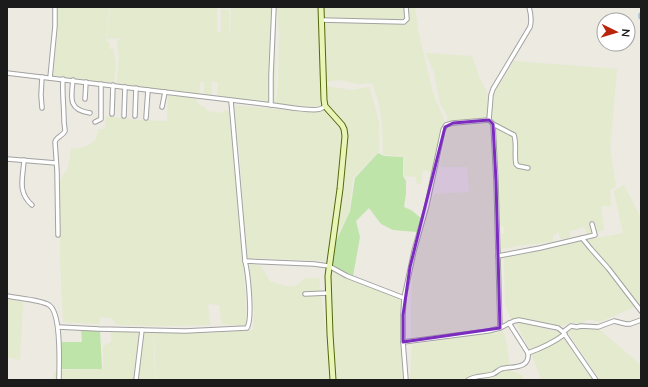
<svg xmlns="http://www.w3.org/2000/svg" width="648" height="387" font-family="'Nunito Sans',sans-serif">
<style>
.farmland{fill:#e4eacd}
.grass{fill:#bee4a9}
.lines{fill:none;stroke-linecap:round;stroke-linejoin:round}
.river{stroke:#a4c5d7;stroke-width:5.5}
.street-casing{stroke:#a2a2a2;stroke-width:5.5}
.secondary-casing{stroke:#52680c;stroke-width:7}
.street{stroke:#fff;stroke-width:3.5}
.secondary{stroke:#e9f4b7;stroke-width:5}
.marked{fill:#7b2cbf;fill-opacity:0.2;stroke:#7b2cbf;stroke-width:3;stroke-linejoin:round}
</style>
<rect width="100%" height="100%" fill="#eceae1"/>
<g class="farmland">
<polygon points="58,7 109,7 106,40 109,43 110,49 113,49 116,65 114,83 53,76 58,29"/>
<polygon points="110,7 217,7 217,32 221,33 221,9 229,10 230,46 231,7 267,7 275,8 276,37 275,103 238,100 217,95 218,82 211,82 212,97 204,95 204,82 200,82 199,94 117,84 119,56 117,40 126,38 107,39"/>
<polygon points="277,7 319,7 321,104 319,107 276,104 278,85 279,33"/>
<polygon points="324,7 415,7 419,35 433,93 444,120 434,173 423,170 421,184 416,183 416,177 404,176 403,156 383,155 382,124 378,100 372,83 358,84 341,80 326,82"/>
<polygon points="426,53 472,56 479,76 488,95 488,113 487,118 466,119 447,123 447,115 440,104 434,72"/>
<polygon points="514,61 617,69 610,149 616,186 610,190 611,206 601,206 604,230 593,234 588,235 584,227 570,231 570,238 561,239 558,232 553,236 553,242 523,245 502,249 501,234 504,233 504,227 500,226 500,181 496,156 496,125 490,119 493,95"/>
<polygon points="326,86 351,90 369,87 379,121 379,151 353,178 349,211 325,261 246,258 240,159 234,105 272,109 319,112 326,108"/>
<polygon points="168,95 196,99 198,104 204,107 208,111 223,113 224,110 228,111 229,114 237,186 241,247 244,274 247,326 222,324 219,305 208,304 210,325 164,326 117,325 111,318 101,317 99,324 96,324 63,322 60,257 60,182 62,177 68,168 71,148 78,149 89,145 96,139 99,129 105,129 106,116 135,120 167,121"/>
<polygon points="482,121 488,122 492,129 495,185 500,325 448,334 411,337 411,306 413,265 434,194 469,192 467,167 440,167 447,126"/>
<polygon points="624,185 641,218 641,304 600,322 589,319 582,323 571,323 561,326 520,318 512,321 505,305 504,256 623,233 614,191"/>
<polygon points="250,264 261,266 270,281 285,286 296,286 305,278 319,278 331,380 156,380 154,332 210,333 253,330 254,309 250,275"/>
<polygon points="330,269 398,299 402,302 402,358 404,380 336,380 333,351"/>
<polygon points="7,299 23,300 20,360 7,357"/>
<polygon points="516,323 521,323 559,332 578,353 595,380 541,380 531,352"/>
<polygon points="590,324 598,327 601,331 635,360 641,366 641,380 599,380 599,378 592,368 567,331 573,327 585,327"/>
<polygon points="503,331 506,339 510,370 522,375 524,380 410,380 412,345 491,332 496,334"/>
<polygon points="111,332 153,332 155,380 53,380 54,373 60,370 103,369 103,346 111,342"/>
</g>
<g class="grass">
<polygon points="378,153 384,156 403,157 403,176 406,181 406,193 404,207 411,210 422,219 417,232 393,230 381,224 369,208 356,221 360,237 353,276 327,263 337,239 350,211 355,178"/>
<polygon points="81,330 100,331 102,369 61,369 62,342 82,342"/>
</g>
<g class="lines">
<polyline class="river" points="641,15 641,17"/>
<defs>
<g id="street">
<polyline points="321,20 404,22 407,19 406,7"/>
<path d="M7 73C95 83 184 95 272 105 282 106 312 112 320 109 323 108 323 108 325 106"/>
<polyline points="42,77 41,95 42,108"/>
<polyline points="50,78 55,26 55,7"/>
<path d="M73 80C71 98 68 110 90 113"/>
<polyline points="85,99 86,82"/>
<polyline points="231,101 245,261"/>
<polyline points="271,105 271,75 274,7"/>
<polyline points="162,107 165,92"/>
<polyline points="112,114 113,85"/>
<polyline points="124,116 125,87"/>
<polyline points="135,116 136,88"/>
<polyline points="146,118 148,90"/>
<path d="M489 120 491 95 493 89 530 27C532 20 531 14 529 7"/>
<polyline points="95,122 101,119 101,84"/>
<polyline points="493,124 496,181 500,328"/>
<polyline points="7,159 56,163"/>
<path d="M24 160C23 178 17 192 32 205"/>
<path d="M58 235 57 171 55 142C56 137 63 136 65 131 65 128 64 124 64 121 64 107 62 93 63 79"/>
<polyline points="582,238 591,249 608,268 641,311"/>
<polyline points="498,256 540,248 595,235 592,224"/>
<polyline points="305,294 328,293"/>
<path d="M7 296C17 298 42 300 49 305 62 313 59 366 59 380"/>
<path d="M58 327 99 329 185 331 247 328C253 319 248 272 245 261L314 264 329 266 347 276 404 298"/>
<polyline points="563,332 571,326 577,327 581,326 598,327 614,321 626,324 630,324 641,320"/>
<polyline points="403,342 488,331 500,328 514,321 519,320 553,327 558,328 563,332 596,380"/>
<path d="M528 353C542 348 553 343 565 334"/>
<polyline points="136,380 142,330"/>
<path d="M406 380 403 342V315L404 298 414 251 427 205 443 130 446 125 453 123 489 120 493 124 514 135C517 144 514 155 516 164L518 166 528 168"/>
<path d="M468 380C476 375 484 377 493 374 496 373 498 370 501 369 511 366 530 370 528 353L509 323"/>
</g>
<polyline id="secondary" points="321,7 324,100 325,106 342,125 344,129 345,136 340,189 328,276 330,334 333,380"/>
</defs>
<use href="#street" class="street-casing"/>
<use href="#secondary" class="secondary-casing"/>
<use href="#street" class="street"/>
<use href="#secondary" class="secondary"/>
</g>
<path class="marked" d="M489 120 493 124 496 181 500 328 403 342V315L410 267 445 127 453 123Z"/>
<rect width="648" height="387" fill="none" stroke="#1b1b1b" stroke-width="16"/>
<g transform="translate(616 32) rotate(95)"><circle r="19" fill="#ffffff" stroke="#a4a4a4"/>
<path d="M0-3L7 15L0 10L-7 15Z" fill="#b9240d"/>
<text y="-6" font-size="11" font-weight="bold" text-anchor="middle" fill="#1b1b1b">N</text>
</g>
</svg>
